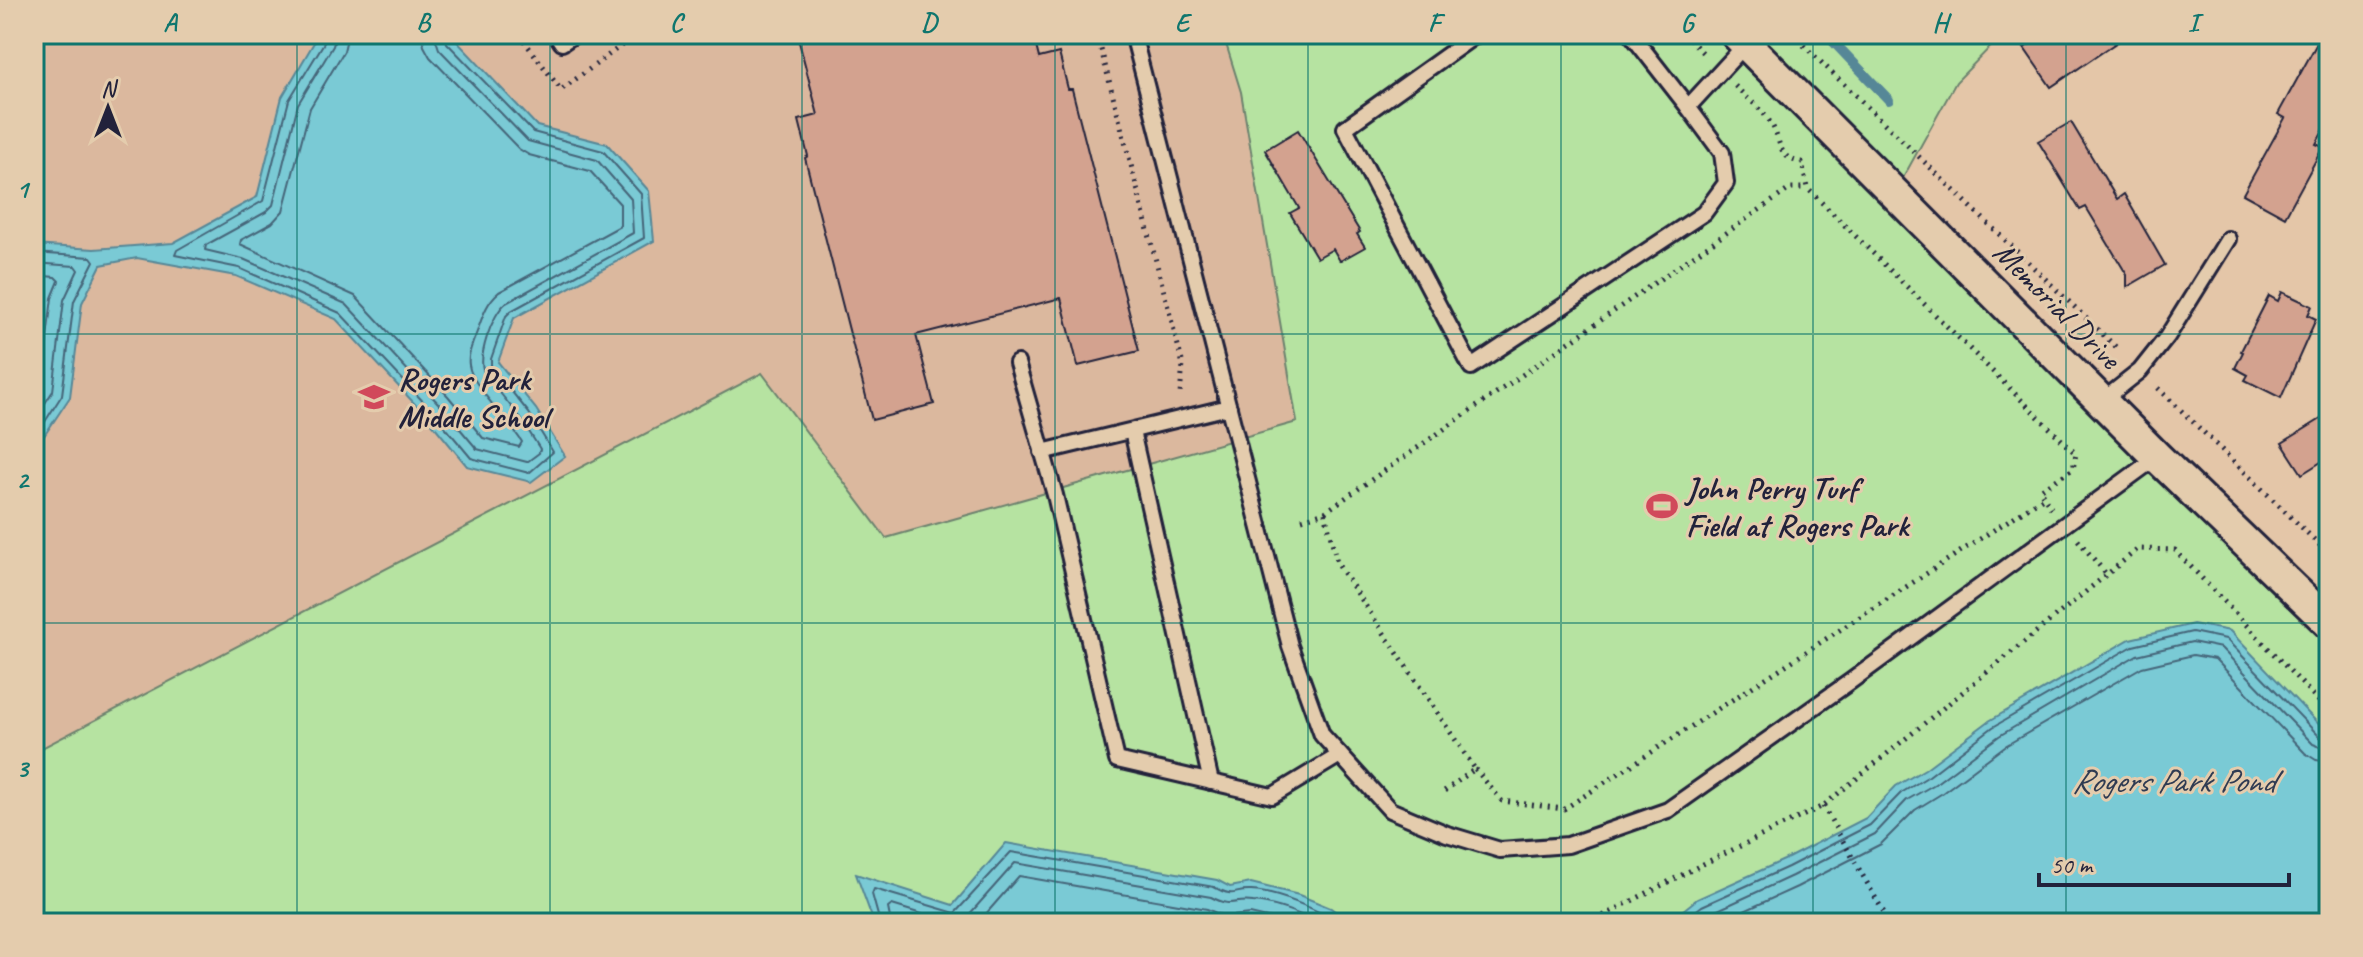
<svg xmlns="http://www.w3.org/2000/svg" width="2363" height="957" font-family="Caveat,sans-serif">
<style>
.built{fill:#dbb89e}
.green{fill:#b6e3a1;stroke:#6c826e;stroke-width:2}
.water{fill:#7acad5;stroke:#578797;stroke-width:2}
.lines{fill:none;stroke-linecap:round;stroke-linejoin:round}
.shore{stroke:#456579;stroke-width:2}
.stream{stroke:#578797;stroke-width:10}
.building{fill:#d3a28f;stroke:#22223b;stroke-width:2}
.service-casing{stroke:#22223b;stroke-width:20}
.minor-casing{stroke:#22223b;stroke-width:36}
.path{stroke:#22223b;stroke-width:5;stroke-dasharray:2 6;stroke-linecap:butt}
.service{stroke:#e4ccad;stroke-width:14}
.minor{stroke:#e4ccad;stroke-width:30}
.grid{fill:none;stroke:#0f766e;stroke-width:2;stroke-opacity:0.55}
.labels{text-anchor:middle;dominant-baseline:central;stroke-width:6;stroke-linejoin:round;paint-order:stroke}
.street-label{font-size:32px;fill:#22223b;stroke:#e4ccad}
.poi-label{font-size:32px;font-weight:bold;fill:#22223b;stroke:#e4ccad;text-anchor:start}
.water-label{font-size:34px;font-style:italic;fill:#2f3b52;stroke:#e4ccad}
.neatline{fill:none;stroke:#0f766e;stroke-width:3}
.grid-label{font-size:26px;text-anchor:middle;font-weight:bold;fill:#0f766e}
</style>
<rect width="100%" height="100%" fill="#e4c6a8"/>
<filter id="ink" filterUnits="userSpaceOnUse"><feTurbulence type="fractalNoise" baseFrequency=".0125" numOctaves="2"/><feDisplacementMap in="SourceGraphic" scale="16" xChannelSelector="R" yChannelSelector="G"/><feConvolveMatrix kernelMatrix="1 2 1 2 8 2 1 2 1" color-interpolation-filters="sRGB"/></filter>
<g filter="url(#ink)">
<polygon class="built" points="34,34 1223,34 1241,92 1297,422 886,538 762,373 34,752"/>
<polygon class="green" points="1223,34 2003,34 1956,82 1888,205 2102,424 2329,647 2329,923 34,923 34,752 762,373 886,538 1297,422 1241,92"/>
<g class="water">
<polygon points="319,34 450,34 537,126 607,144 649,191 654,241 514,318 498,362 536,409 565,456 531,482 467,466 426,416 336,319 236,276 137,258 101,265 82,303 70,397 34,451 34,245 94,249 173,243 257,197 282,97"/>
<polygon points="2193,624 2230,631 2329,735 2329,923 1667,923 1697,899 1784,860 1866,818 1896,786 1925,769 1989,721 2130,639"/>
<polygon points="1006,843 1217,880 1230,887 1251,883 1299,895 1331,908 1350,923 874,923 856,874 953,905"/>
</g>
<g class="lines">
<g class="shore">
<polyline points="326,34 325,41 289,100 263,201 177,250 175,255 239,268 340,313 432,411 471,458 529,473 553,452 529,413 491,366 491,359 506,316 511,311 644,238 641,194 603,151 533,132 447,43 445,34"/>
<path d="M336 34 333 46 298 104 273 205 266 212 206 245 205 250 243 259 346 304 439 404 477 449 527 462 539 453 540 449 521 419 485 374C476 359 492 314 506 303L633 233 631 199 597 160 528 141 439 49 434 34"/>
<path d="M348 34 344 51 310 108 283 211 272 223 241 240 240 244 355 296 448 396 483 438 519 447 522 442C510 422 471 385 469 365 467 353 474 341 478 329 483 315 487 302 499 292L620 226V204L590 171 529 155 519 149 430 57 424 46 422 34"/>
<polyline points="34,253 91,257 94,261 74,301 62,395 34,439"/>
<polyline points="34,263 75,266 78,270 64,300 53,391 34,420"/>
<polyline points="34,275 55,277 59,281 52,298 41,386 34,398"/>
<path d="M880 923 872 894 874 889 955 913 1011 852 1214 887C1236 899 1232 890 1251 891 1274 892 1319 909 1337 923"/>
<polyline points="891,923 888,908 892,905 951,923"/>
<path d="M954 923 967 917 1015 863 1211 897C1234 909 1233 899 1253 902 1276 904 1299 914 1320 923"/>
<polyline points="978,923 1019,876 1207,909 1225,917 1250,914 1288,923"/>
<polyline points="1680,923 1702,906 1788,867 1870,825 1901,793 1929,776 1993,727 2133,646 2192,632 2226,639 2320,737 2329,740"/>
<polyline points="1696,923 1707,915 1792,876 1875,834 1907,800 1935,784 1999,736 2137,655 2192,642 2221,648 2313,744 2329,750"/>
<polyline points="1718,923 1797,887 1881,844 1915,810 1941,794 2005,746 2142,667 2193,655 2215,659 2305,753 2316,760 2329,762"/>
</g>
<polyline class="stream" points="1826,34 1889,100"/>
</g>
<g class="building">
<polygon points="797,34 1033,34 1039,58 1059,53 1068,89 1072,89 1139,351 1078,366 1061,298 916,335 934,404 872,420 805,158 808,156 799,120 818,115"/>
<polygon points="2045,34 2129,34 2051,87 2024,48"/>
<polygon points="2322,34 2329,34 2329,120 2316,144 2323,147 2285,217 2243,194 2285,118 2278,114"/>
<polygon points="2071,122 2117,199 2124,194 2165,265 2127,287 2127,275 2086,207 2080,210 2038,141"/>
<polygon points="1298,130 1360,232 1357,234 1365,247 1340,261 1333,249 1317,258 1290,213 1299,208 1265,150"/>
<polygon points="2282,292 2312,306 2308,315 2316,319 2281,398 2245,380 2248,375 2235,368 2243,352 2241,351 2269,296 2278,301"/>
<polygon points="2329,414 2329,457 2302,474 2282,443"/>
</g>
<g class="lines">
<defs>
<g id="service">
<polyline points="556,34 562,43 575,34"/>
<polyline points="1133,34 1290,646 1322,735 1390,810 1447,834 1500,850 1568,845 1668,810 1851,681 2157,457"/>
<polyline points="1477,34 1345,128 1471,367 1704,213 1726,183 1722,153 1688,107 1746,44"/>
<polyline points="1631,34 1688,107"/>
<polyline points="1017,363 1055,495 1117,760 1272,796 1340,755"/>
<polyline points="2102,401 2140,371 2167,337 2228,239"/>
<polyline points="1132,431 1211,782"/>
<polyline points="1042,452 1229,407"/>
</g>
<polyline id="minor" points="1736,34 2157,457 2329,623"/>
</defs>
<use href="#service" class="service-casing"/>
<use href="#minor" class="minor-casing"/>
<g class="path">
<polyline points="519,34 561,90 637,34"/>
<polyline points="1097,34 1183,365 1180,394"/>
<polyline points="1684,34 1706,56"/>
<polyline points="1792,34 2119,350"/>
<path d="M1735 86C1747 98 1763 110 1772 125 1781 141 1778 160 1802 162L1807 188 2076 454 2073 469 2040 490 2051 508"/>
<polyline points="2158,388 2329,554"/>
<polyline points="1325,512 1337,563 1475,769 1440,794"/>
<polyline points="1302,519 1325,512 1791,188 1807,188"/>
<polyline points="2078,540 2107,575"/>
<polyline points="1475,769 1502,801 1564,809 2043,498"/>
<polyline points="1823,806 1890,923"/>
<polyline points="1589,923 1699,866 1823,806 2138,549 2175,550 2329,712"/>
</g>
<use href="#service" class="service"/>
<use href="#minor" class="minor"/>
</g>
</g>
<path class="grid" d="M297 34V923M550 34V923M802 34V923M1055 34V923M1308 34V923M1561 34V923M1813 34V923M2066 34V923M34 334H2329M34 623H2329"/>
<defs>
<symbol id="school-bare" viewBox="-9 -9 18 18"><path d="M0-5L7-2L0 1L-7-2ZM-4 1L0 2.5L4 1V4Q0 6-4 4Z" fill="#d1495b" stroke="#e4ccad" stroke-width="2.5" paint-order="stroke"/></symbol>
<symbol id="stadium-bare" viewBox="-9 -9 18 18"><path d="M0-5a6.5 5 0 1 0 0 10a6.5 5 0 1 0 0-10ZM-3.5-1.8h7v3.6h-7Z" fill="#d1495b" stroke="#e4ccad" stroke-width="2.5" paint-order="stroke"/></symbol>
</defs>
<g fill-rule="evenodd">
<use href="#school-bare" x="352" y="375" width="44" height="44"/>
<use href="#stadium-bare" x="1640" y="484" width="44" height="44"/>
</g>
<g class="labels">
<g class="street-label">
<text transform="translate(2057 305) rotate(45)">Memorial Drive</text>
</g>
<g class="poi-label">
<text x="398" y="379">Rogers Park<tspan x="398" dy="37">Middle School</tspan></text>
<text x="1686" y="488">John Perry Turf<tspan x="1686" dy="37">Field at Rogers Park</tspan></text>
</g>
<g class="water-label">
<text x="2173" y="780">Rogers Park Pond</text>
</g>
</g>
<rect width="2363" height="957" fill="none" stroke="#e4ccad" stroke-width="88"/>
<g transform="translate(108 108)" stroke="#e4ccad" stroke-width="6" paint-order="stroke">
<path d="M0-6L14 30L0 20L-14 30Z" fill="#22223b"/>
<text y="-12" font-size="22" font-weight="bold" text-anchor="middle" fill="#22223b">N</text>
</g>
<path d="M2039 873v12h250v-12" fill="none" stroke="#22223b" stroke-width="4"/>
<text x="2051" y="873" font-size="24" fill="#22223b" stroke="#e4ccad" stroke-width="6" paint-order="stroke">50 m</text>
<rect x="44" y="44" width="2275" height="869" class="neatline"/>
<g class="grid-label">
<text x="170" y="31">A</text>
<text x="423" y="31">B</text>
<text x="676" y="31">C</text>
<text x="929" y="31">D</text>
<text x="1182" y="31">E</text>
<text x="1434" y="31">F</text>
<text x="1687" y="31">G</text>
<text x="1940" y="31">H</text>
<text x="2193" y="31">I</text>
<text x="22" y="198">1</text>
<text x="22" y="488">2</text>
<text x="22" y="777">3</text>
</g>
</svg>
